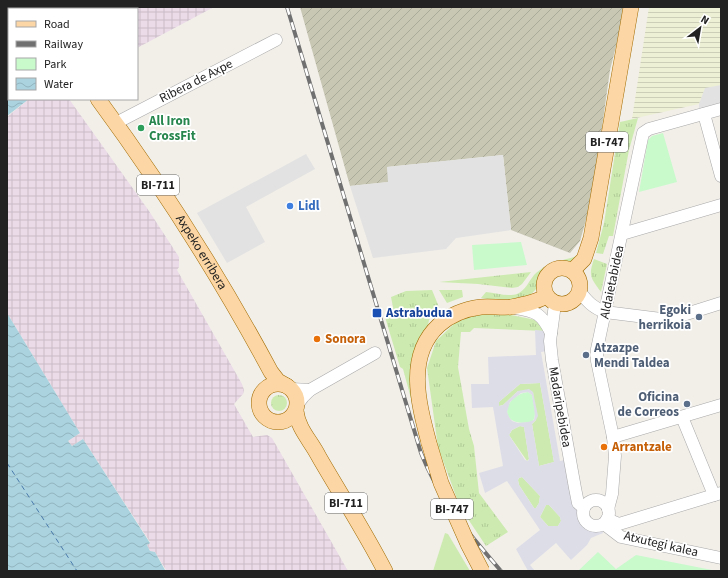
<svg xmlns="http://www.w3.org/2000/svg" width="728" height="578" font-family="'Source Sans 3',sans-serif">
<style>
.industrial{fill:url(#industrial-grid)}
.construction{fill:url(#construction-furrows)}
.farmland{fill:url(#farmland-rules)}
.grass{fill:url(#grass-tufts)}
.park{fill:#c8facc}
.garden{fill:#cdebb0}
.parking{fill:#e2e2e2}
.plaza{fill:#dddde8;fill-rule:evenodd}
.water{fill:url(#water-waves)}
.lines{fill:none;stroke-linecap:round;stroke-linejoin:round}
.ferry{stroke:#4a7aab;stroke-width:1;stroke-dasharray:5 4;stroke-linecap:butt}
.minor-casing{stroke:#a9a9a9;stroke-width:13}
.major-casing{stroke:#a06b00;stroke-width:16}
.minor{stroke:#fff;stroke-width:12}
.major{stroke:#fcd6a4;stroke-width:15}
.rail-casing{stroke:#707070;stroke-width:4}
.rail{stroke:#fff;stroke-width:2.5;stroke-dasharray:8;stroke-linecap:butt}
.major-bridge-casing{stroke:#a06b00;stroke-width:16;stroke-linecap:butt}
.major-bridge{stroke:#fcd6a4;stroke-width:15}
.leisure-dot{fill:#2e9e5b;stroke:#fff;stroke-width:1.5}
.shop-dot{fill:#3f7fe0;stroke:#fff;stroke-width:1.5}
.transit-dot{fill:#1a4fb4;stroke:#fff;stroke-width:1.5}
.service-dot{fill:#5c6f8a;stroke:#fff;stroke-width:1.5}
.food-dot{fill:#e8710a;stroke:#fff;stroke-width:1.5}
.labels{text-anchor:middle;dominant-baseline:central;stroke-width:3.5;stroke-linejoin:round;paint-order:stroke}
.shield{fill:#fff;stroke:#646464;stroke-width:1}
.shield-label{font-size:12px;font-weight:bold;fill:#222}
.street-label{font-size:13px;fill:#222;stroke:#fff}
.leisure-label{font-size:13px;font-weight:bold;fill:#27864d;stroke:#fff;text-anchor:start}
.shop-label{font-size:13px;font-weight:bold;fill:#366cbe;stroke:#fff;text-anchor:start}
.service-label{font-size:13px;font-weight:bold;fill:#4e5e75;stroke:#fff;text-anchor:end}
.transit-label{font-size:13px;font-weight:bold;fill:#164399;stroke:#fff;text-anchor:start}
.food-label{font-size:13px;font-weight:bold;fill:#c56008;stroke:#fff;text-anchor:start}
</style>
<defs>
<pattern id="industrial-grid" width="8" height="8" patternUnits="userSpaceOnUse"><rect width="8" height="8" fill="#ebdbe8"/><path d="M0 4h8M4 0v8" fill="none" stroke="#c9bcc7"/></pattern>
<pattern id="construction-furrows" width="10" height="10" patternUnits="userSpaceOnUse"><rect width="10" height="10" fill="#c7c7b4"/><path d="M-1 1l2-2M0 10L10 0M9 11l2-2" fill="none" stroke="#abab9a"/></pattern>
<pattern id="farmland-rules" width="6" height="5" patternUnits="userSpaceOnUse"><rect width="6" height="5" fill="#eef0d5"/><path d="M0 2.5h6" fill="none" stroke="#ccceb7"/></pattern>
<pattern id="grass-tufts" width="24" height="20" patternUnits="userSpaceOnUse"><rect width="24" height="20" fill="#cdebb0"/><path d="M3 7l-1-3M5 7V3M7 7l1-3M15 17l-1-3M17 17v-4M19 17l1-3" fill="none" stroke="#b0c997"/></pattern>
<pattern id="water-waves" width="16" height="10" patternUnits="userSpaceOnUse"><rect width="16" height="10" fill="#aad3df"/><path d="M0 5q4-4 8 0t8 0" fill="none" stroke="#92b5bf"/></pattern>
</defs>
<rect width="100%" height="100%" fill="#f2efe9"/>
<g class="industrial">
<polygon points="125,7 214,7 137,48 137,9 125,9"/>
<polygon points="29,99 69,99 149,211 179,257 179,267 177,270 242,384 244,390 243,394 234,404 253,437 267,435 272,438 348,571 171,571 166,570 155,552 150,551 147,545 150,542 83,439 72,446 68,441 80,433 7,313 7,117"/>
</g>
<polygon class="construction" points="300,7 626,7 610,70 596,170 588,213 580,241 570,253 511,230 503,155 387,167 389,182 350,186"/>
<polygon class="farmland" points="649,7 721,7 721,85 705,89 699,104 632,119"/>
<g class="grass">
<polygon points="638,118 629,150 613,236 609,236 603,254 596,253 604,223 620,122"/>
<path d="M579 255C568 268 563 260 552 267 540 274 543 280 536 289 524 305 499 301 481 298L486 292C496 293 508 297 517 294 525 291 529 281 534 275 537 272 542 268 546 266 556 260 568 260 579 255Z"/>
<path d="M594 259 607 264 601 292C591 278 588 276 594 259Z"/>
<polygon points="531,272 522,284 518,287 512,288 478,284 439,282"/>
<polygon points="432,290 439,307 438,310 429,320 413,406 403,369 400,367 385,317 394,312 391,297 406,291"/>
<polygon points="439,290 462,290 463,297 447,303"/>
<polygon points="477,314 511,315 536,320 545,331 474,328 470,332 461,332 458,367 469,429 474,446 479,493 508,532 486,546 460,507 438,447 427,368 436,341 455,323"/>
<circle cx="279" cy="403" r="8"/>
</g>
<g class="park">
<polygon points="663,133 677,182 639,192 648,140 652,136"/>
<polygon points="521,242 527,265 474,270 472,245"/>
<path d="M528 392 532 395C533 403 538 415 532 422 495 428 504 395 528 392Z"/>
<polygon points="598,552 616,569 636,555 717,571 578,571"/>
</g>
<g class="garden">
<polygon points="540,383 554,462 539,466 532,424 536,420 533,392 518,391 503,405 499,406 499,402 520,384"/>
<polygon points="520,426 524,427 529,459 527,461 509,435 512,430"/>
<polygon points="522,477 540,496 539,503 536,508 534,508 519,485 518,480 519,478"/>
<polygon points="546,505 549,505 560,517 561,521 558,526 549,527 540,517"/>
<polygon points="445,533 448,534 470,571 433,571"/>
</g>
<g class="parking">
<polygon points="721,85 721,110 699,116 699,104 705,88"/>
<polygon points="306,154 315,169 246,207 265,242 227,263 197,213"/>
<polygon points="503,155 511,230 456,238 446,249 373,258 350,186 388,182 387,167"/>
</g>
<path class="plaza" d="M535 330 545 331 547 351 541 352 560 461 565 460 579 519 586 528 594 530H602L603 533 591 538 587 545 571 560 556 543 530 565 535 571H528L516 549 540 530 507 481 485 493 479 473 503 466 493 407 472 408 471 384H489L488 357 536 355ZM540 383 554 462 539 466 532 424 536 420 538 416 533 392 529 389 518 391 503 405 499 406V402L520 384ZM528 392 532 395 535 415 534 420 528 422 518 423 512 421 509 417 507 412 510 402 521 393ZM520 426 524 427 529 459 528 461 525 460 509 435 512 430ZM522 477 540 496 539 503 536 508H534L519 485 518 480 519 478ZM546 505H549L560 517 561 521 558 526H548L540 517Z"/>
<g class="water">
<polygon points="7,18 9,21 9,99 29,99 7,116"/>
<polygon points="7,313 80,433 68,441 72,446 83,439 150,543 147,545 150,551 155,552 165,570 171,571 7,571"/>
</g>
<g class="lines">
<polyline class="ferry" points="7,463 77,571"/>
<defs>
<g id="minor">
<polyline points="704,114 721,176"/>
<polyline points="116,123 276,40"/>
<polyline points="622,234 721,205"/>
<path d="M580 292C587 301 593 308 605 312L661 319 683 315 721 303"/>
<polyline points="555,304 550,341 552,360 575,488 578,503 584,508"/>
<path d="M516 308C536 311 542 314 551 333"/>
<polyline points="292,389 310,390"/>
<polyline points="297,405 303,397 310,390 375,353"/>
<polyline points="682,417 714,495"/>
<polyline points="613,437 721,405"/>
<circle cx="596" cy="513" r="13"/>
<polyline points="608,509 612,494 615,456 613,437 597,361 597,349 643,133 649,129 721,109"/>
<polyline points="607,519 619,524 721,493"/>
<polyline points="604,524 621,537 721,558"/>
</g>
<g id="major">
<polyline points="31,7 32,9"/>
<path id="s1" d="M98 99C162 186 220 277 271 372L278 381 287 386"/>
<circle cx="562" cy="286" r="18"/>
<polyline points="572,271 584,259 591,238 631,7"/>
<circle cx="278" cy="403" r="19"/>
<path d="M296 411C298 429 311 441 319 457 341 495 365 532 385 571"/>
<path d="M429 443C419 405 405 356 439 325 450 315 465 309 481 307 491 306 501 308 511 307 522 305 537 302 546 296"/>
</g>
</defs>
<use href="#minor" class="minor-casing"/>
<use href="#major" class="major-casing"/>
<use href="#minor" class="minor"/>
<use href="#major" class="major"/>
<defs>
<path id="rail" d="M287 7 421 453C441 503 467 531 501 571"/>
</defs>
<use href="#rail" class="rail-casing"/>
<use href="#rail" class="rail"/>
<defs>
<polyline id="major-bridge" points="429,443 441,483 468,544 482,571"/>
</defs>
<use href="#major-bridge" class="major-bridge-casing"/>
<use href="#major-bridge" class="major-bridge"/>
</g>
<circle class="leisure-dot" cx="141" cy="128" r="4"/>
<circle class="shop-dot" cx="290" cy="206" r="4"/>
<rect class="transit-dot" x="372" y="308" width="10" height="10" rx="2"/>
<g class="service-dot">
<circle cx="699" cy="317" r="4"/>
<circle cx="586" cy="355" r="4"/>
<circle cx="687" cy="404" r="4"/>
</g>
<g class="food-dot">
<circle cx="317" cy="339" r="4"/>
<circle cx="604" cy="447" r="4"/>
</g>
<g class="labels">
<g class="shield">
<rect x="586" y="132" width="42" height="20" rx="3"/>
<rect x="137" y="175" width="42" height="20" rx="3"/>
<rect x="325" y="493" width="42" height="20" rx="3"/>
<rect x="431" y="499" width="42" height="20" rx="3"/>
</g>
<g class="shield-label">
<text x="607" y="142">BI-747</text>
<text x="158" y="185">BI-711</text>
<text x="346" y="503">BI-711</text>
<text x="452" y="509">BI-747</text>
</g>
<g class="street-label">
<text transform="translate(196 81) rotate(-27)">Ribera de Axpe</text>
<text stroke="none"><textPath href="#s1" startOffset="185">Axpeko erribera</textPath></text>
<text transform="translate(612 282) rotate(-78)">Aldaietabidea</text>
<text transform="translate(560 407) rotate(80)">Madaripebidea</text>
<text transform="translate(661 544) rotate(13)">Atxutegi kalea</text>
</g>
<g class="leisure-label">
<text x="149" y="121">All Iron<tspan x="149" dy="15">CrossFit</tspan></text>
</g>
<g class="shop-label">
<text x="298" y="206">Lidl</text>
</g>
<g class="service-label">
<text x="691" y="310">Egoki<tspan x="691" dy="15">herrikoia</tspan></text>
<text x="594" y="348" text-anchor="start">Atzazpe<tspan x="594" dy="15">Mendi Taldea</tspan></text>
<text x="679" y="397">Oficina<tspan x="679" dy="15">de Correos</tspan></text>
</g>
<g class="transit-label">
<text x="386" y="313">Astrabudua</text>
</g>
<g class="food-label">
<text x="325" y="339">Sonora</text>
<text x="612" y="447">Arrantzale</text>
</g>
</g>
<rect width="728" height="578" fill="none" stroke="#222222" stroke-width="16"/>
<rect x="8" y="8" width="130" height="92" fill="#ffffff" stroke="#a7a7a7"/>
<rect x="16" y="21" width="20" height="6" fill="#fcd6a4" stroke="#a7a7a7"/>
<text x="44" y="28" font-size="12" fill="#222222">Road</text>
<rect x="16" y="41" width="20" height="6" fill="#707070" stroke="#a7a7a7"/>
<text x="44" y="48" font-size="12" fill="#222222">Railway</text>
<rect x="16" y="58" width="20" height="12" fill="#c8facc" stroke="#a7a7a7"/>
<text x="44" y="68" font-size="12" fill="#222222">Park</text>
<rect x="16" y="78" width="20" height="12" fill="url(#water-waves)" stroke="#a7a7a7"/>
<text x="44" y="88" font-size="12" fill="#222222">Water</text>
<g transform="translate(700 28) rotate(31)" stroke="#ffffff" stroke-width="3" paint-order="stroke">
<path d="M0-3L7 15L0 10L-7 15Z" fill="#222222"/>
<text y="-6" font-size="11" font-weight="bold" text-anchor="middle" fill="#222222">N</text>
</g>
</svg>
